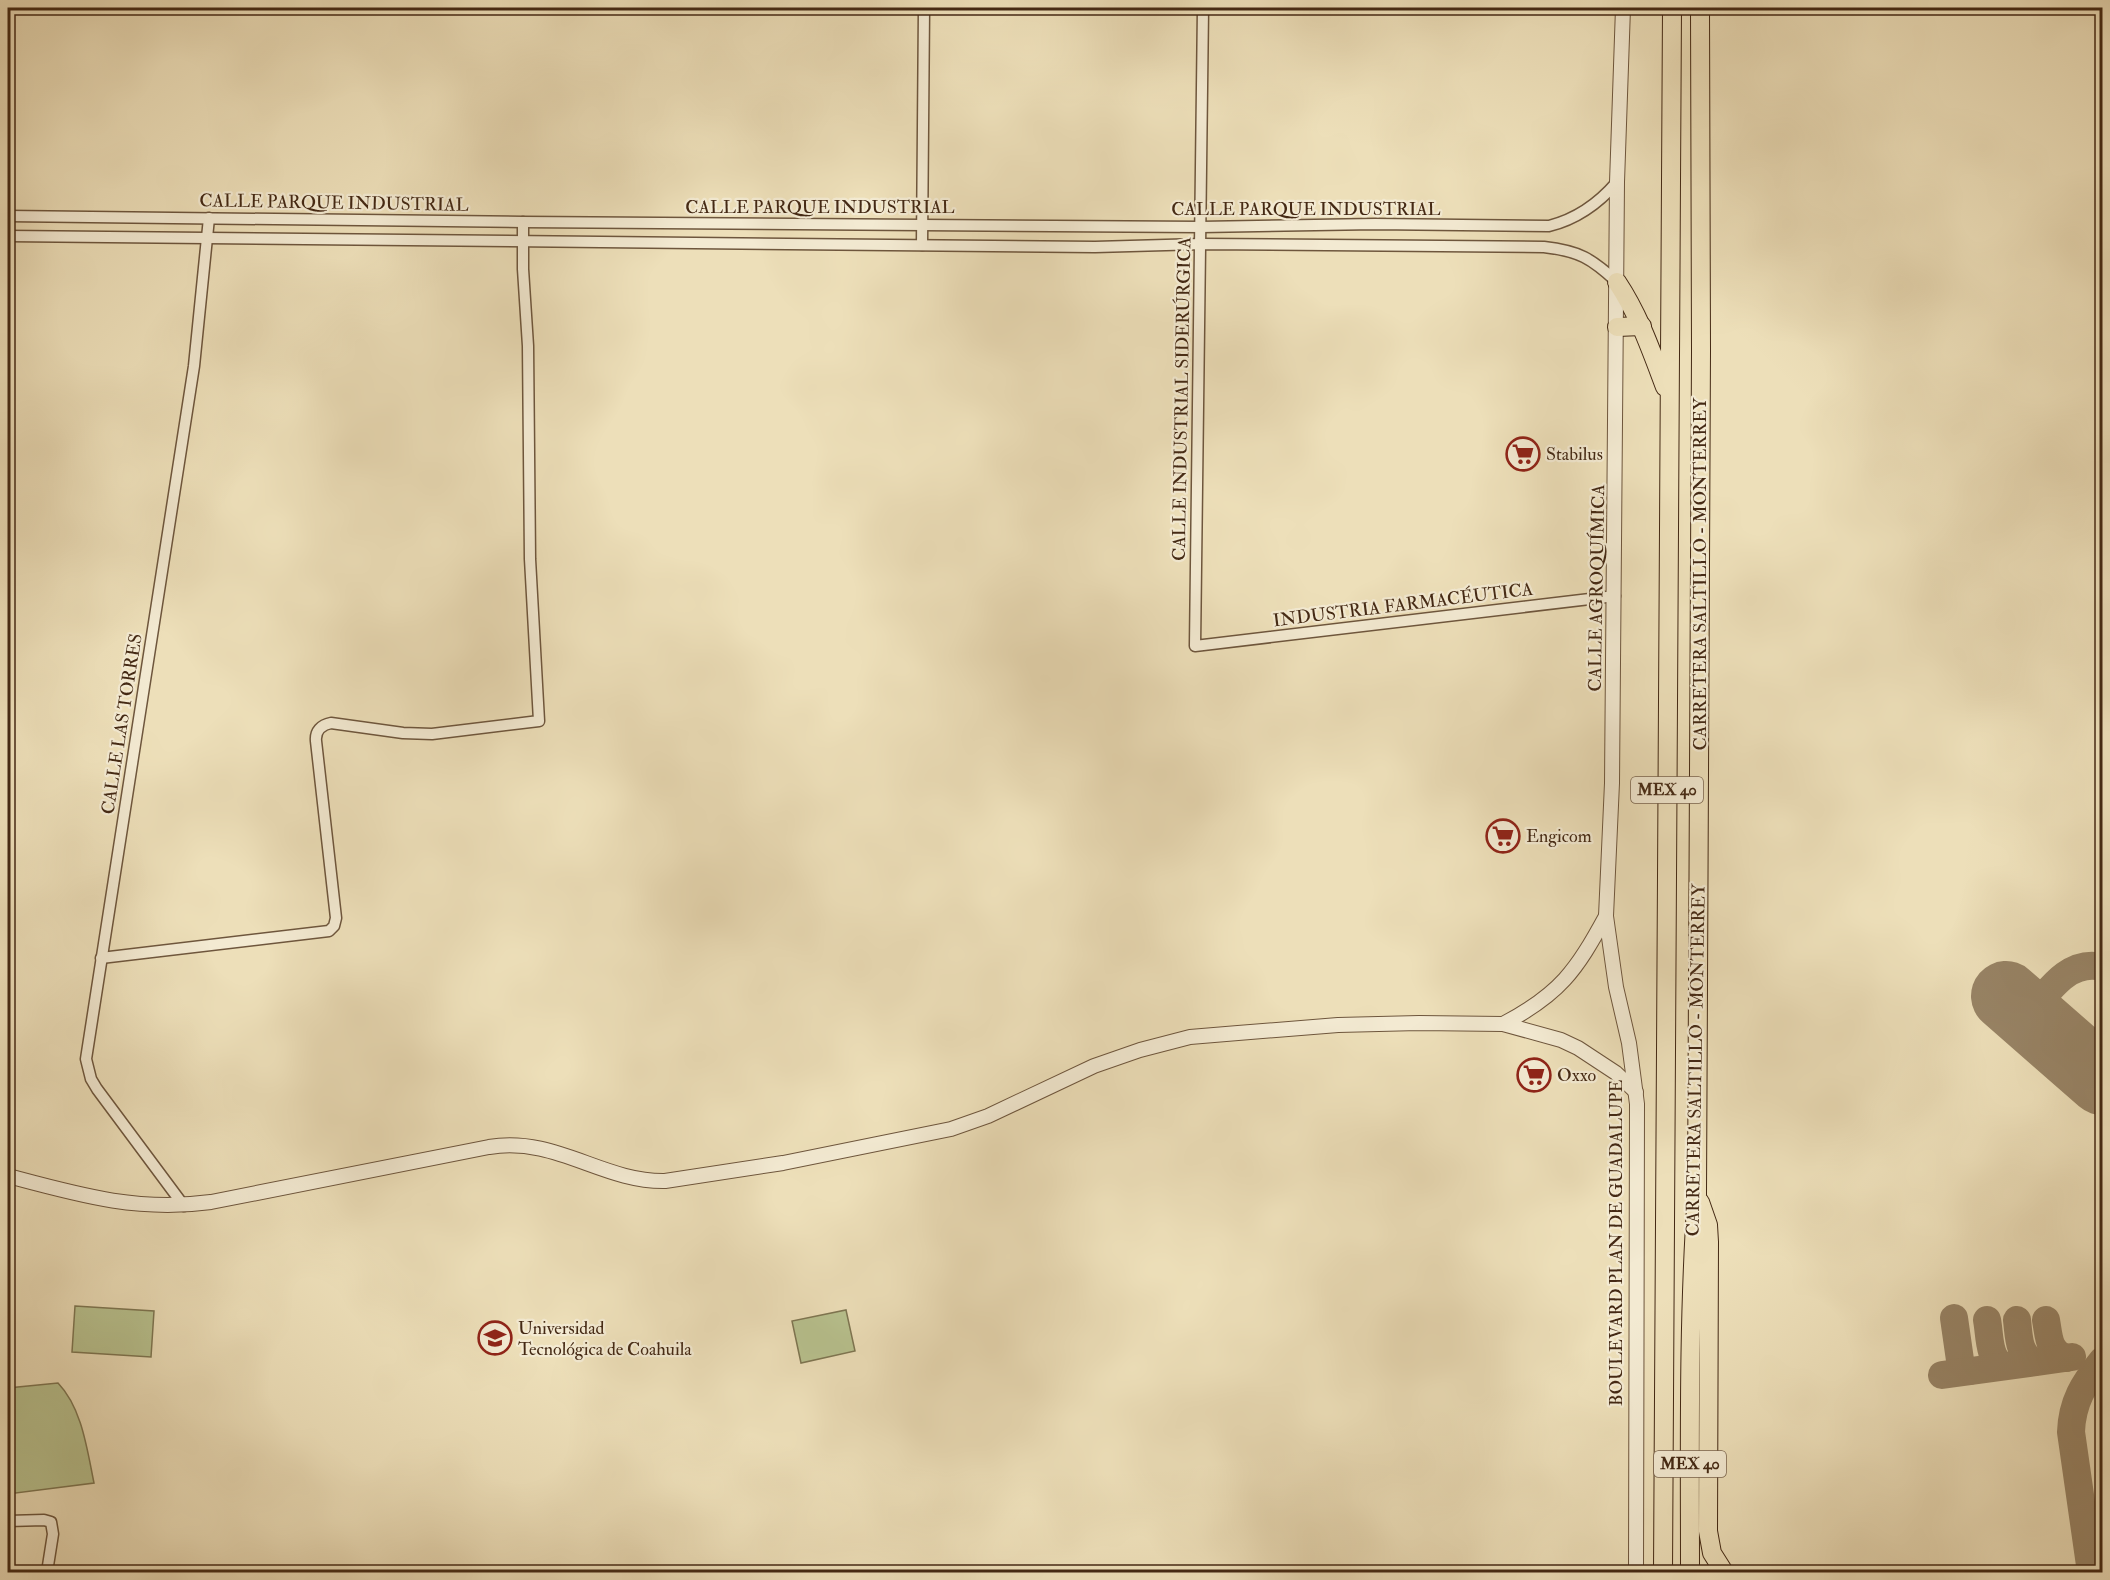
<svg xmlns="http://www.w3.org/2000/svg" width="2110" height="1580" font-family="'IM FELL Double Pica',serif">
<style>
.green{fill:#b8c28f;stroke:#7e7652;stroke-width:1.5}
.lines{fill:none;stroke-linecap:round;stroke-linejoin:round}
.taxiway{stroke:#988466;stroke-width:28}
.runway{stroke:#988466;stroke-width:70}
.minor-casing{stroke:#6e563d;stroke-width:13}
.tertiary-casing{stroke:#6e563d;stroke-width:16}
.trunk-casing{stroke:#442914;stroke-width:20}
.minor{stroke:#f3ead2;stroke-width:10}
.tertiary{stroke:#f3ead2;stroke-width:14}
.trunk{stroke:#eddfb9;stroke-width:18}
.labels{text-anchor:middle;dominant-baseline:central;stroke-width:4.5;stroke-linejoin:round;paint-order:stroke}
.shield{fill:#f3ead2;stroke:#78634d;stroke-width:1.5}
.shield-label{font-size:16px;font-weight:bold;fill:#442914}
.street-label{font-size:18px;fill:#442914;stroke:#f3ead2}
.poi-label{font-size:18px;fill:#442914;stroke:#f3ead2;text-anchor:start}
</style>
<rect width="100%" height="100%" fill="#eddfb9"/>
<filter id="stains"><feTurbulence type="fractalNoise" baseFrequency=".00333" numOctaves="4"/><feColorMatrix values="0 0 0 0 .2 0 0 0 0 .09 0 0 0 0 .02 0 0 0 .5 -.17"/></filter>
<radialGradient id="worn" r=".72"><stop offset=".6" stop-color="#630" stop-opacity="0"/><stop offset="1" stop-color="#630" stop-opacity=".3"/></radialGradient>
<g class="green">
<polygon points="75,1306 154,1311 151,1357 72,1352"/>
<polygon points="846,1310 855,1351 801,1363 792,1321"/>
<path d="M58 1383C82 1408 87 1449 94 1483L8 1494V1388Z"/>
</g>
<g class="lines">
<g class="taxiway">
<path d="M2028 1015C2048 992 2068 959 2102 967"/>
<polyline points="1954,1318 1960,1360 1962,1366 1969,1371"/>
<path d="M1987 1320C1990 1335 1988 1358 2003 1366"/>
<path d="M2017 1320C2019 1336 2018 1354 2034 1362"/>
<path d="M2046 1320C2049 1336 2048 1352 2066 1358"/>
<polyline points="1942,1375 2072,1357"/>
<path d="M2091 1572 2071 1432C2072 1402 2084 1383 2102 1361"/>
</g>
<polyline class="runway" points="2006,996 2102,1080"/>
<defs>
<g id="minor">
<polyline points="1203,8 1195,646 1615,596"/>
<path d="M8 216 523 222 1201 227 1375 224 1549 226C1577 219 1599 203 1617 182"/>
<path d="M8 236 1095 247 1201 244 1544 247C1579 251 1591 258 1617 282"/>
<polyline points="922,245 924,8"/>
<path d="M101 958 329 931 334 926 336 918 316 741C315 731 321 725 331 723L403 733 432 734 539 721 530 559 528 346 523 269V222"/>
<polyline points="184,1206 97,1089 91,1079 86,1059 194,366 209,218"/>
<polyline points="8,1521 44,1520 51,1522 53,1534 47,1572"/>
</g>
<g id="tertiary">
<polyline points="1623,8 1617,182 1612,783 1606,916 1616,987 1629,1043 1637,1104 1636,1572"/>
<path d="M1503 1024C1560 994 1576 971 1606 916"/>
<path d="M8 1176C79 1195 137 1212 211 1202L489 1147C556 1136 602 1182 665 1181L783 1163 951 1129 988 1116 1094 1066 1140 1050 1190 1037 1238 1033 1338 1025 1419 1023 1503 1024 1561 1040 1578 1048 1616 1073 1636 1092"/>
</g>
<g id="trunk">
<path d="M1617 282C1639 315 1651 350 1665 387"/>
<polyline points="1617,327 1642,326"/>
<polyline points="1700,1202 1708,1225 1709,1242 1708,1531 1712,1553 1724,1572"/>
<polyline points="1663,1572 1672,8"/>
<path d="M1690 1572C1690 1446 1688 1320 1697 1194L1701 351 1700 8"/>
</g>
</defs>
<use href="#minor" class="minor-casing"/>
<use href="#tertiary" class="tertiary-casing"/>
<use href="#trunk" class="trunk-casing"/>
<use href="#minor" class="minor"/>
<use href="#tertiary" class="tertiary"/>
<use href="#trunk" class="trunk"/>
</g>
<defs>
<symbol id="supermarket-ring" viewBox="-11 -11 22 22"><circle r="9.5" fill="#f3ead2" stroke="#8f2418" stroke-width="1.5"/><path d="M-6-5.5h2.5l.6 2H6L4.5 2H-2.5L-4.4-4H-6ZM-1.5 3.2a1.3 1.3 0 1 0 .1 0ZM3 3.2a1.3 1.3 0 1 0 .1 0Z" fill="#8f2418"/></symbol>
<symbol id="university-ring" viewBox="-11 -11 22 22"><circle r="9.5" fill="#f3ead2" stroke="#8f2418" stroke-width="1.5"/><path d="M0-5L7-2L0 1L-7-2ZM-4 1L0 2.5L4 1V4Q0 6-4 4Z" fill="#8f2418"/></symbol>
</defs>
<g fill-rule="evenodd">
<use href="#supermarket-ring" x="1504" y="435" width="38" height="38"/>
<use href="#supermarket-ring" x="1484" y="817" width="38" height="38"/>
<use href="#supermarket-ring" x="1515" y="1056" width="38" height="38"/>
<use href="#university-ring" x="476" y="1319" width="38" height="38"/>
</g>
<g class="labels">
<g class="shield">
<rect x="1631" y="777" width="72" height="26" rx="4.5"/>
<rect x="1654" y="1451" width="72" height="26" rx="4.5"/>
</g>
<g class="shield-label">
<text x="1667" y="790">MEX 40</text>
<text x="1690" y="1464">MEX 40</text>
</g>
<g class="street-label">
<text transform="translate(334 203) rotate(1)">CALLE PARQUE INDUSTRIAL</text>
<text x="820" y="207">CALLE PARQUE INDUSTRIAL</text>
<text x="1306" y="209">CALLE PARQUE INDUSTRIAL</text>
<text transform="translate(1182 399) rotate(-89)">CALLE INDUSTRIAL SIDERÚRGICA</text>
<text transform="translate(1700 574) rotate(-90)">CARRETERA SALTILLO - MONTERREY</text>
<text transform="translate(1597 588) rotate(-89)">CALLE AGROQUÍMICA</text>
<text transform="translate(1403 605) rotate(-7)">INDUSTRIA FARMACÉUTICA</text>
<text transform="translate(122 724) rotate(-81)">CALLE LAS TORRES</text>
<text transform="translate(1696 1060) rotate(-89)">CARRETERA SALTILLO - MONTERREY</text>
<text transform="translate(1616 1243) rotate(-90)">BOULEVARD PLAN DE GUADALUPE</text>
</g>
<g class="poi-label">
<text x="1546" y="454">Stabilus</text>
<text x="1526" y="836">Engicom</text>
<text x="1557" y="1075">Oxxo</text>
<text x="518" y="1328">Universidad<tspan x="518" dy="21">Tecnológica de Coahuila</tspan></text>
</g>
</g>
<rect width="2110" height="1580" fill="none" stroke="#eddfb9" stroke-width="30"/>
<rect x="9" y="9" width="2092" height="1562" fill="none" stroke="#442914" stroke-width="3"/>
<rect x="15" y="15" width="2080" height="1550" fill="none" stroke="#442914" stroke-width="1.5"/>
<rect width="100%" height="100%" filter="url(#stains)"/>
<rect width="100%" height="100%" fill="url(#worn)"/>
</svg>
